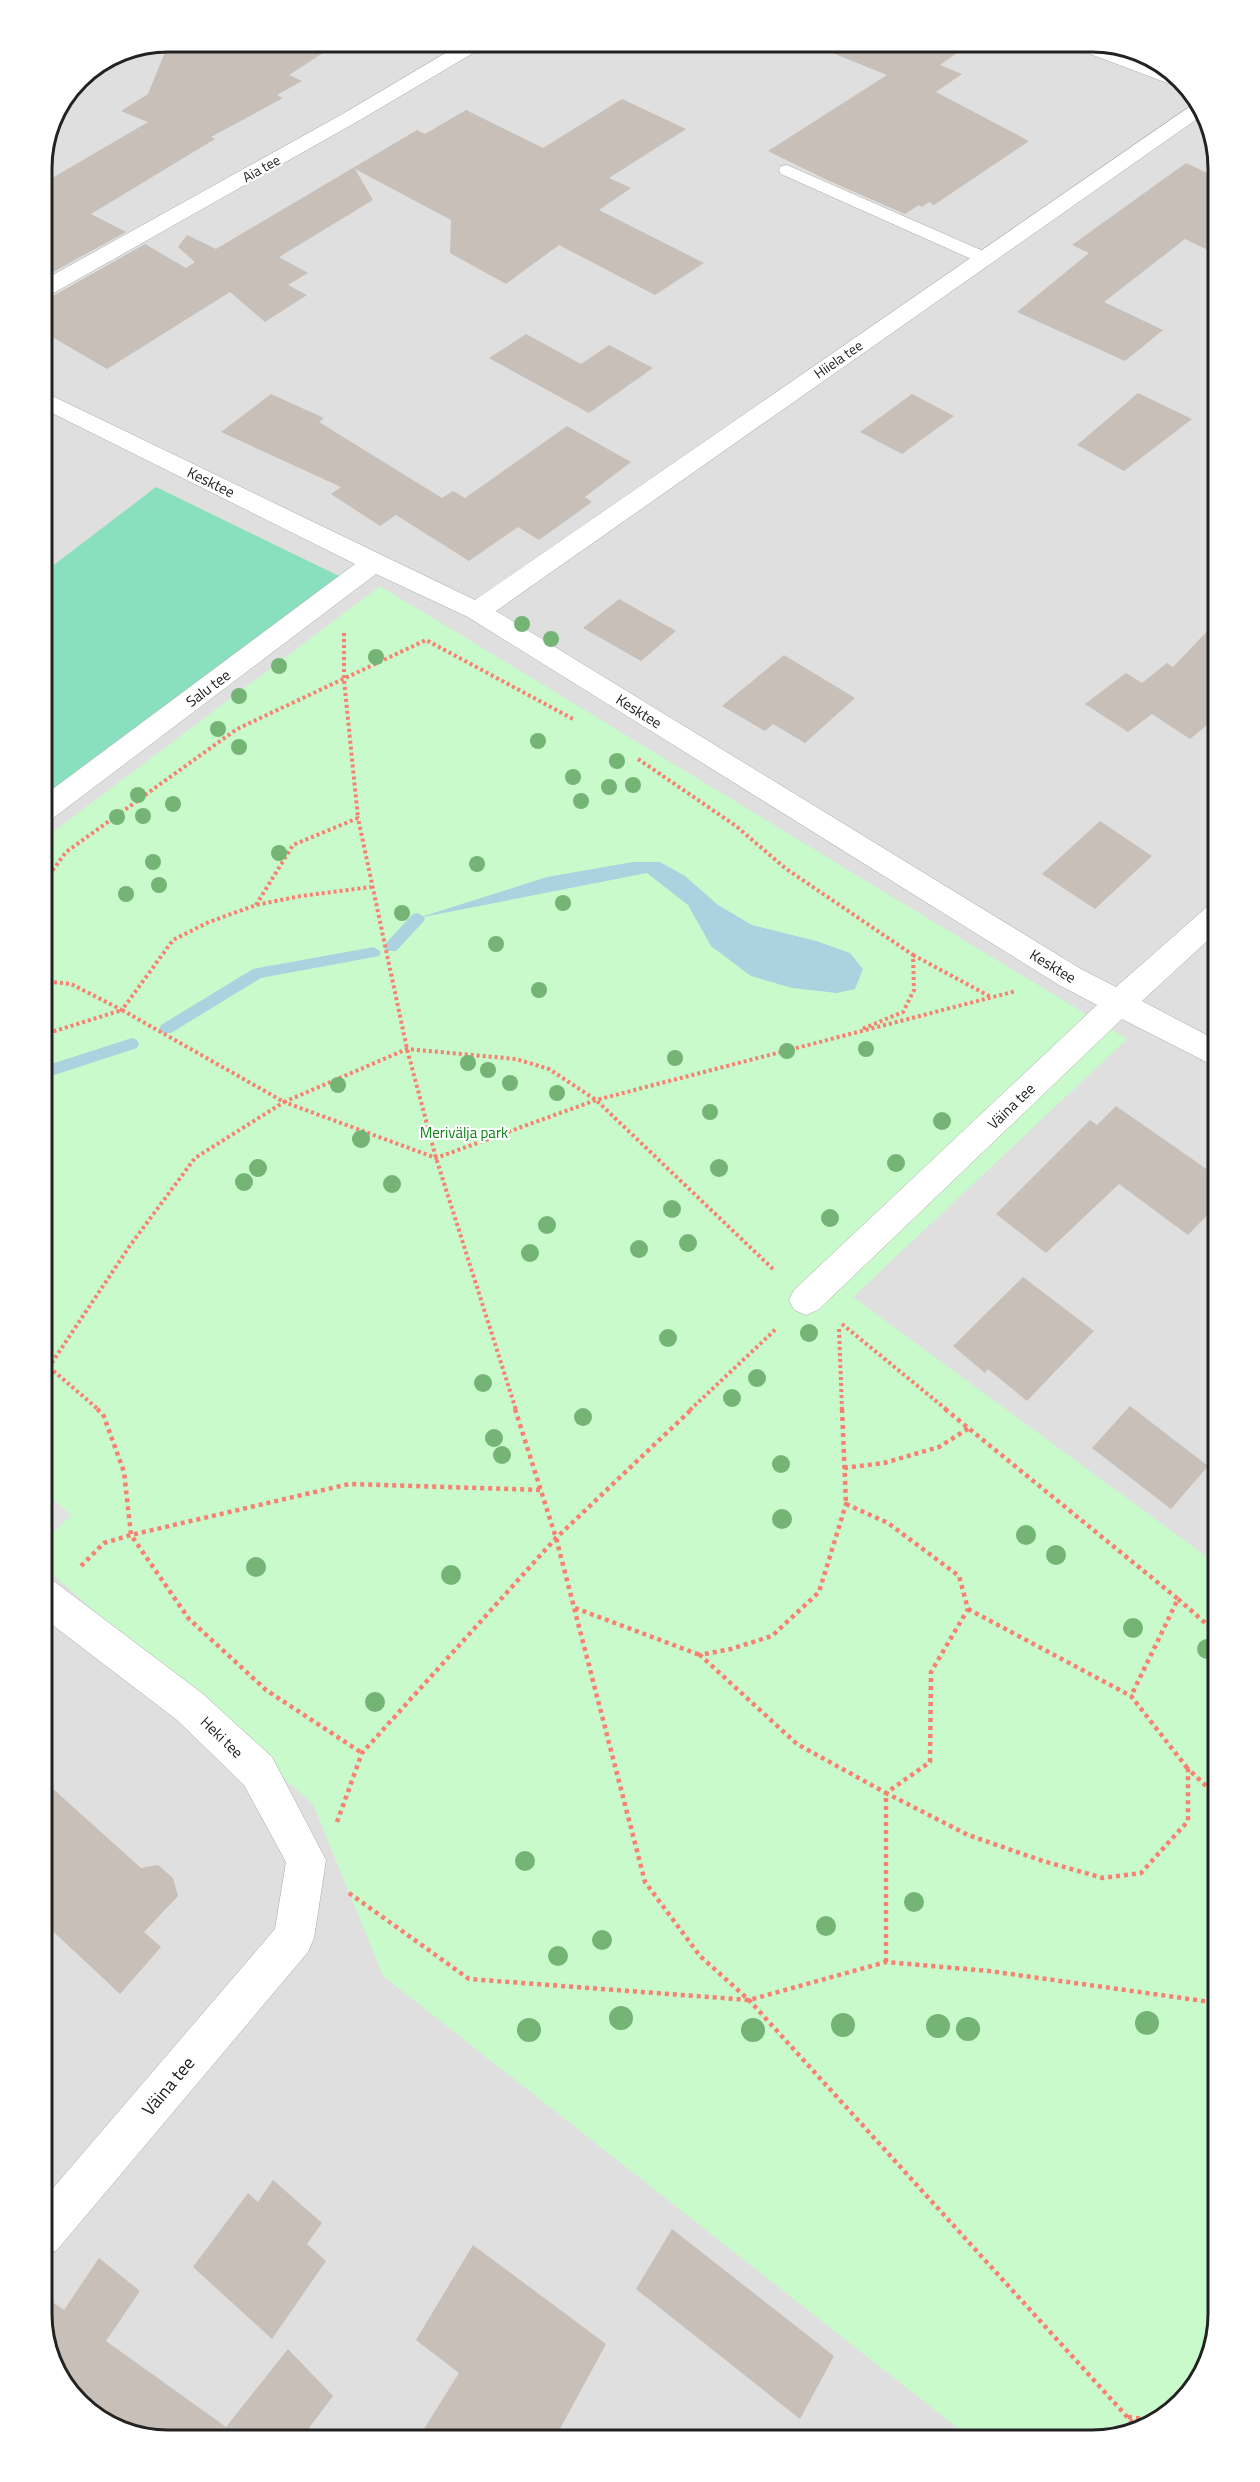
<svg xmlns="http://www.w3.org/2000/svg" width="1260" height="2482" font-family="'Titillium Web',sans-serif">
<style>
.residential{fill:#e0dfdf}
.park{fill:#c8facc}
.pitch{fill:#88e0be}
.parking{fill:#e2e2e2}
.water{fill:#aad3df}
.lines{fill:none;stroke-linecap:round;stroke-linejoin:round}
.stream{fill:#aad3df;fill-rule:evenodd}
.building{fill:#c7bfb8}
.service-casing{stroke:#a9a9a9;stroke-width:1}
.minor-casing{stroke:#a9a9a9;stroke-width:1}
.path-far1{stroke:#fa8072;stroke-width:4;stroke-dasharray:3 3;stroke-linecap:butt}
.path{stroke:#fa8072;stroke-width:4.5;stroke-dasharray:4 4;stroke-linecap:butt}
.service{fill:#fff;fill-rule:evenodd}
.minor{fill:#fff;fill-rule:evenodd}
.tree{fill:#74b475}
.labels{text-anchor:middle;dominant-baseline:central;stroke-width:4.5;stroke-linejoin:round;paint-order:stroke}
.far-street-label{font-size:14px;fill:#222;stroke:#fff}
.street-label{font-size:15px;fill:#222;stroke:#fff}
.park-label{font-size:15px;fill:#0c8416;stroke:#fff}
.near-street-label{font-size:18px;fill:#222;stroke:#fff}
.rim{fill:none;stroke:#222;stroke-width:3}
</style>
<rect width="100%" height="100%" fill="#f2efe9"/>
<polygon class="residential" points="168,42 1101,42 1168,68 1209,120 1218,168 1218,2314 1197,2384 1140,2431 1092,2440 160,2440 98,2419 51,2362 42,2314 42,160 52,119 79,79 120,51"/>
<polygon class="park" points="380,586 1127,1039 853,1297 1218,1565 1218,2314 1197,2384 1140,2431 1092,2440 973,2440 383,1976 313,1804 42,1565 42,840"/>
<polygon class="pitch" points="156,487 341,577 42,804 42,574"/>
<polygon class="parking" points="42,1490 71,1515 42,1543"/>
<polygon class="water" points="633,862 660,862 685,876 718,905 752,925 816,941 850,953 863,969 855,989 837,993 792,988 751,976 711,946 688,905 647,873 418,918 547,877"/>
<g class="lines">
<g class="stream">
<polygon points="418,913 425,918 423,922 396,951 386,951 384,947 386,943 413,914"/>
<polygon points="374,947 381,952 379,956 261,978 171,1033 161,1033 159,1029 161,1025 253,969"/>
<polygon points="132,1038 137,1040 139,1044 137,1048 42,1079 42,1067"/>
</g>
</g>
<g class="building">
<polygon points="169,42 340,42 289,75 302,81 277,95 283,98 211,137 215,139 91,214 126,232 42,278 42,184 148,122 121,111 148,94"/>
<polygon points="810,42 972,42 940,65 962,74 936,92 1029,141 934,205 929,202 922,207 919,205 905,214 827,180 768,151 887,75 810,44"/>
<polygon points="622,99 686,129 609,178 631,188 599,210 704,263 655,295 559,245 506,284 450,253 451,220 355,169 373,200 279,257 308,273 288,285 307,295 265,322 230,292 107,369 42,331 42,299 51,297 145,244 186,268 195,262 178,247 187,235 216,249 417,130 425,134 466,110 543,148"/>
<polygon points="1186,163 1218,178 1218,255 1185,239 1104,302 1163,330 1125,361 1017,312 1089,253 1072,245"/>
<polygon points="526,334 581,364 609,345 653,368 589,413 489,358"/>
<polygon points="1138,393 1192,419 1124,471 1077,445"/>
<polygon points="271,394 324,418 319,422 442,498 453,491 465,498 567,426 631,462 585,497 592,502 539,540 518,527 469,561 396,515 380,526 331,494 341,487 221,432"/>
<polygon points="912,394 954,416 902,454 860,432"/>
<polygon points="619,599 676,631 641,661 583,628"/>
<polygon points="1218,620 1218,716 1190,739 1152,714 1128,732 1085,704 1126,673 1142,683 1167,663 1173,667"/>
<polygon points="784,655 855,698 805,743 773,724 765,731 722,706"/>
<polygon points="1100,821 1152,856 1095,909 1042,874"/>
<polygon points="1116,1106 1218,1177 1218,1204 1188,1235 1119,1184 1046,1253 996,1214 1090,1120 1097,1125"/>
<polygon points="1023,1277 1094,1331 1027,1401 988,1369 985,1373 953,1346"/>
<polygon points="1130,1406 1208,1466 1171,1509 1092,1448"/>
<polygon points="42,1779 141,1868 158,1865 173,1878 178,1896 144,1932 161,1947 120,1994 42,1921"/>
<polygon points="273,2180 322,2223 307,2244 326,2261 272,2339 193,2267 248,2193 258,2202"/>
<polygon points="672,2229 834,2356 800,2419 636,2289"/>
<polygon points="473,2245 606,2344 554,2440 417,2440 459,2373 416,2340"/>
<polygon points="99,2258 140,2291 106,2341 226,2427 288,2349 333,2396 300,2440 160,2440 120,2426 80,2397 51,2362 42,2314 42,2295 64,2310"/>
</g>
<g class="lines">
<defs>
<polygon id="service" points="787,165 990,254 993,258 990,262 978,262 781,174 779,170 781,166"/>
<g id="minor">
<polygon points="464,42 488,42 485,46 360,120 50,295 42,297 42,281 346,112"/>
<polygon points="1066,42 1095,42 1170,70 1182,85 1170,84 1069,46"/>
<polygon points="1195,103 1204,114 496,611 1081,969 1116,987 1208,906 1218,903 1218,931 1142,1001 1218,1041 1218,1068 1122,1019 818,1310 806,1315 794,1310 789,1300 794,1290 1097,1005 1059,985 468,617 376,574 52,819 42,822 42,797 355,564 42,408 42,391 475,600"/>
<polygon points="42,1576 55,1582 203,1694 272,1757 326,1860 314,1938 308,1952 57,2250 42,2257 42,2201 275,1929 286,1862 244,1785 177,1720 42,1617"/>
</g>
</defs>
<use href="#service" class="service-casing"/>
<use href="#minor" class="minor-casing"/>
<g class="path-far1">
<polyline points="344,633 344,680 358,818"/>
<polyline points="638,759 736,826 785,868 913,955 914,990 903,1012 862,1029"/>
<polyline points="42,885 66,852 237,729 426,640 573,719"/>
<polyline points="256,905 293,845 358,818 407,1049 436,1158 516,1410"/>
<polyline points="913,955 991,997"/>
<polyline points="42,981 71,984 122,1010 173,940 209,922 256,905 301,896 371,887"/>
<polyline points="42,1035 122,1010 284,1102 407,1049 516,1059 549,1069 596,1100 774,1270"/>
<polyline points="842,1324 947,1410"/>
<polyline points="839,1329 842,1410"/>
<polyline points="42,1366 49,1367 129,1247 195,1158 284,1102 436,1158 596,1100 1016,991"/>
<polyline points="49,1367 99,1410"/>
<polyline points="690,1410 777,1328"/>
</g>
<g class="path">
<polyline points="97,1409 103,1414 124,1472 131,1535 349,1484 541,1490"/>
<polyline points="515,1409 556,1538 645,1882 700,1956 749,2000 1140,2431"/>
<polyline points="842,1409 846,1504"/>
<polyline points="945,1409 1178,1599 1131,1696"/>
<polyline points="844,1468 884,1463 939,1447 969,1428"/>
<polygon points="846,1504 888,1523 959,1576 968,1609 931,1672 930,1762 886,1793 797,1744 700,1655 731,1649 772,1636 819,1592"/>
<polyline points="81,1566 104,1543 131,1535 189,1619 266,1690 362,1753"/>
<polyline points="1178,1599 1218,1634"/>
<polyline points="575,1608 700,1655"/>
<polyline points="968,1609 1131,1696 1188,1769"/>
<polyline points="337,1822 362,1753 556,1538 692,1409"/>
<polyline points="349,1893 469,1979 749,2000 886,1962 989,1971 1218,2003"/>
<polyline points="886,1962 886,1793 968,1835 1043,1861 1103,1878 1141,1873 1188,1821 1188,1769 1218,1797"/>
<polyline points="1128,2417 1152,2420"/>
</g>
<use href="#service" class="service"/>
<use href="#minor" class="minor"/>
</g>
<g class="tree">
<circle cx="522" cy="624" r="8"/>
<circle cx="551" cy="639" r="8"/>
<circle cx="376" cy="657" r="8"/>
<circle cx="279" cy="666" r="8"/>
<circle cx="239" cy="696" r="8"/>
<circle cx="218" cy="729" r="8"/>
<circle cx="538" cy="741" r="8"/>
<circle cx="239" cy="747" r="8"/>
<circle cx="617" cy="761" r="8"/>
<circle cx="573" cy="777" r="8"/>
<circle cx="633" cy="785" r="8"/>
<circle cx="609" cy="787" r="8"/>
<circle cx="138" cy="795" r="8"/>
<circle cx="581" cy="801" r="8"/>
<circle cx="173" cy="804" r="8"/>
<circle cx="143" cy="816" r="8"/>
<circle cx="117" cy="817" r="8"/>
<circle cx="279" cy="853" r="8"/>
<circle cx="153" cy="862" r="8"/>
<circle cx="477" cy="864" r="8"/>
<circle cx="159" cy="885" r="8"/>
<circle cx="126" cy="894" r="8"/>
<circle cx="563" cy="903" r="8"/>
<circle cx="402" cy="913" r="8"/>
<circle cx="496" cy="944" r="8"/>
<circle cx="539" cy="990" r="8"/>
<circle cx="866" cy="1049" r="8"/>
<circle cx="787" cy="1051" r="8"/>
<circle cx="675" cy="1058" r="8"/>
<circle cx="468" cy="1063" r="8"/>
<circle cx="488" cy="1070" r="8"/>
<circle cx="510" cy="1083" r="8"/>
<circle cx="338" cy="1085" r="8"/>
<circle cx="557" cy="1093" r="8"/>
<circle cx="710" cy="1112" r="8"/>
<circle cx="942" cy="1121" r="9"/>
<circle cx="361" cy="1139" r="9"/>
<circle cx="896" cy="1163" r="9"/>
<circle cx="258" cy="1168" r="9"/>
<circle cx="719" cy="1168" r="9"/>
<circle cx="244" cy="1182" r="9"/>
<circle cx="392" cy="1184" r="9"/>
<circle cx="672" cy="1209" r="9"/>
<circle cx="830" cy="1218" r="9"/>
<circle cx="547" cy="1225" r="9"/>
<circle cx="688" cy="1243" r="9"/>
<circle cx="639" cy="1249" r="9"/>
<circle cx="530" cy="1253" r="9"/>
<circle cx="809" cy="1333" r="9"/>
<circle cx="668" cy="1338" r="9"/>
<circle cx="757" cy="1378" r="9"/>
<circle cx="483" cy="1383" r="9"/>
<circle cx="732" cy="1398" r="9"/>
<circle cx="583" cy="1417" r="9"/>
<circle cx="494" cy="1438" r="9"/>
<circle cx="502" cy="1455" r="9"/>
<circle cx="781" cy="1464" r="9"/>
<circle cx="782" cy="1519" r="10"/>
<circle cx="1026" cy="1535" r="10"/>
<circle cx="1056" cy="1555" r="10"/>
<circle cx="256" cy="1567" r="10"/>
<circle cx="451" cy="1575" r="10"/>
<circle cx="1133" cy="1628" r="10"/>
<circle cx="1207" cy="1649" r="10"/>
<circle cx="375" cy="1702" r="10"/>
<circle cx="525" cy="1861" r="10"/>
<circle cx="914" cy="1902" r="10"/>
<circle cx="826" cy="1926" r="10"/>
<circle cx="602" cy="1940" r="10"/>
<circle cx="558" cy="1956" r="10"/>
<circle cx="621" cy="2018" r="12"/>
<circle cx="1147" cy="2023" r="12"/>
<circle cx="843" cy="2025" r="12"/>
<circle cx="938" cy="2026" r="12"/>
<circle cx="968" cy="2029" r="12"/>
<circle cx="529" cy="2030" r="12"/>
<circle cx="753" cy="2030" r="12"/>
</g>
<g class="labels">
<g class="far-street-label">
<text transform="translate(261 168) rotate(-29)">Aia tee</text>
<text transform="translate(838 359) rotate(-35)">Hiiela tee</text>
</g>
<g class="street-label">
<text transform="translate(211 482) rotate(26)">Kesktee</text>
<text transform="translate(208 688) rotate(-37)">Salu tee</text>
<text transform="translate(639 711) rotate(32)">Kesktee</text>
<text transform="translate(1053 966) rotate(31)">Kesktee</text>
<text transform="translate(1011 1106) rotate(-44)">Väina tee</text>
<text transform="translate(222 1737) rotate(44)">Heki tee</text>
</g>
<g class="park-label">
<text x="464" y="1132">Merivälja park</text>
</g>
<g class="near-street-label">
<text transform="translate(168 2086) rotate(-50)">Väina tee</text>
</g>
</g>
<path d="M0 0H1260V2482H0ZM168 52H1092A116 116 0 0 1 1208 168V2314A116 116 0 0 1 1092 2430H168A116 116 0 0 1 52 2314V168A116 116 0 0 1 168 52Z" fill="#fff" fill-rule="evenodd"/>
<path class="rim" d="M168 52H1092A116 116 0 0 1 1208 168V2314A116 116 0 0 1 1092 2430H168A116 116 0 0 1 52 2314V168A116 116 0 0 1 168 52Z"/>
</svg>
